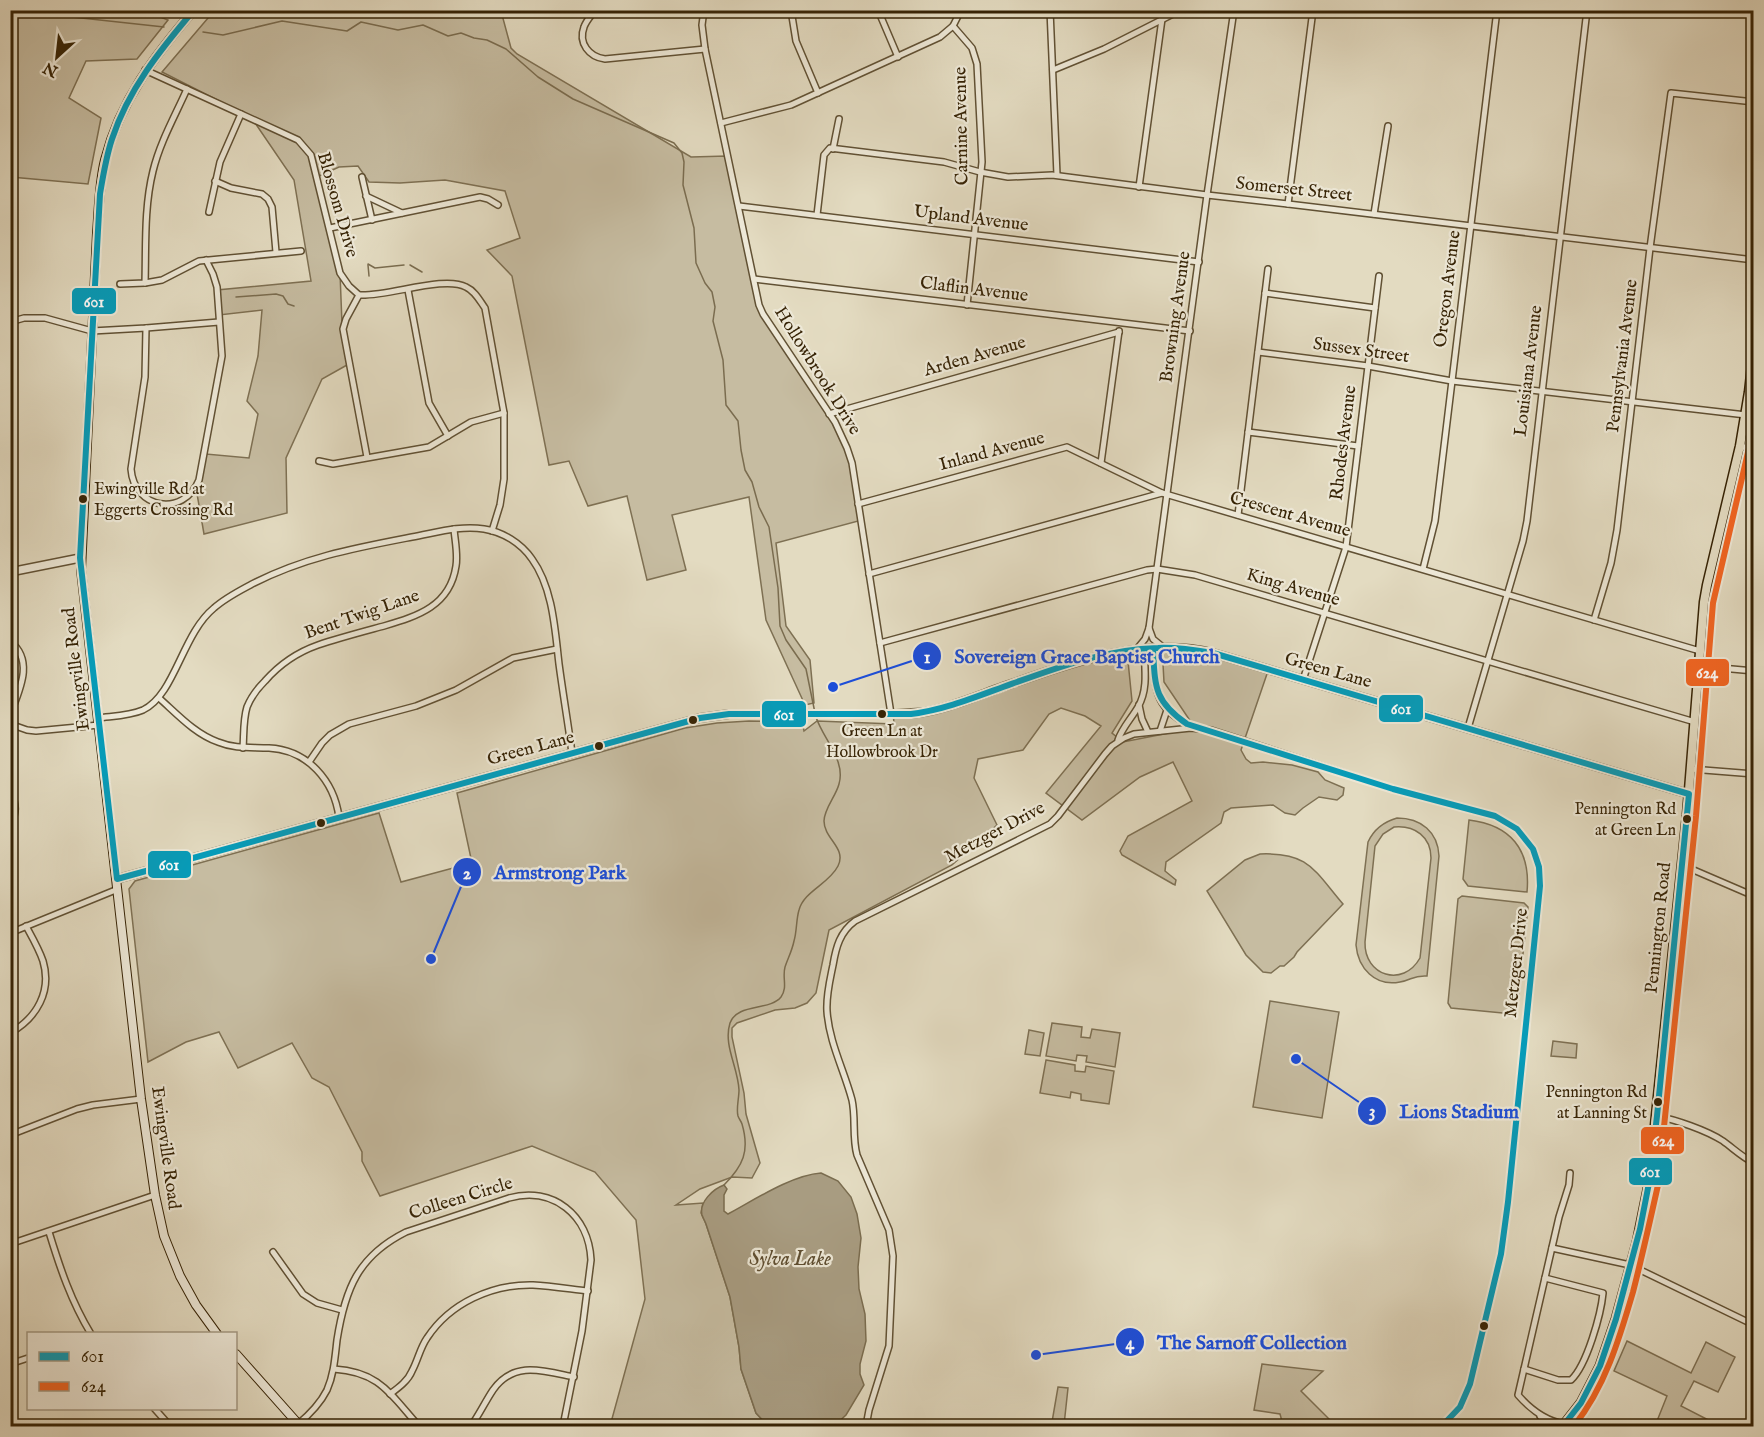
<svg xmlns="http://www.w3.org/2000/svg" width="1764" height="1437" font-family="'IM FELL English',serif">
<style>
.green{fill:#c6bca1;stroke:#7e7053;stroke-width:1.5;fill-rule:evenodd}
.water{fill:#a89c81;stroke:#7a6c4f;stroke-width:1.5}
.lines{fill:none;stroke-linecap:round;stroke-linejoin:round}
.stream{stroke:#7a6c4f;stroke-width:1.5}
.minor-casing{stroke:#615134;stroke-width:8}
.tertiary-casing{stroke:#615134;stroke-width:10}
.secondary-casing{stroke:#362305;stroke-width:10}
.primary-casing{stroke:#362305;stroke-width:11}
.minor{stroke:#ede8d7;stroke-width:5}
.tertiary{stroke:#ede8d7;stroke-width:7}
.secondary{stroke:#ede8d7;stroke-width:8}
.primary{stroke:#e3dbc1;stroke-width:8}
.bus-1-casing{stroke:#ede8d7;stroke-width:10}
.bus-2-casing{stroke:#ede8d7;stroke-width:10}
.bus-1{stroke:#059cba;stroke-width:6}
.bus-2{stroke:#f26522;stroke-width:6}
.bus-dot{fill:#362305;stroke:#ede8d7;stroke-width:2}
.labels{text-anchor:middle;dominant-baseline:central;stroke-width:4.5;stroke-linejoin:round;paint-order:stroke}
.bus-label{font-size:16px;fill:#362305;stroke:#ede8d7;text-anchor:end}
.street-label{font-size:18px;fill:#362305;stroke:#ede8d7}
.water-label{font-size:20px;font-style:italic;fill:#5e4d30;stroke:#ede8d7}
.leader{fill:none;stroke:#1d4ed8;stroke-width:2}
.callout-dot{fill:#1d4ed8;stroke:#ede8d7;stroke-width:2}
.mark-label{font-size:18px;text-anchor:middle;font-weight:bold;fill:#fff}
.callout-label{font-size:20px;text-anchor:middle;font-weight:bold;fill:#1d4ed8;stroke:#ede8d7;stroke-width:4.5;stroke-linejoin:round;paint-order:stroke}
.line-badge{stroke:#ede8d7;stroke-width:2}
.badge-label{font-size:16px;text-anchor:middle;font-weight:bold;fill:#fff}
</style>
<rect width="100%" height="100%" fill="#e3dbc1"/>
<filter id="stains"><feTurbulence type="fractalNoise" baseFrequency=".00333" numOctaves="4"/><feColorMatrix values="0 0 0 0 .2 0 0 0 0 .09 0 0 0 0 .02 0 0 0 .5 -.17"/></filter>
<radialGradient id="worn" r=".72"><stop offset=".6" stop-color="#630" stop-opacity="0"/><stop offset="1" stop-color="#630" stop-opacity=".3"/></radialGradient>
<g class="green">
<polygon points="10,11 145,11 168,20 137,59 86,61 69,98 101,118 88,184 11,177"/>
<polygon points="214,11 501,11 511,48 517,54 691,157 727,156 759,306 837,425 857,483 862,520 776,543 786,626 810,660 814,703 805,705 766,620 749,497 672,515 686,570 647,580 627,496 588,506 569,461 549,465 512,276 487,250 520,238 505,191 445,180 400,183 369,182 358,166 339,167 317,177 340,273 342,324 347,365 322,379 286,458 287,513 204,534 196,488 206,454 249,458 258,414 247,401 258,356 262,310 219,315 217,290 311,281 294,180 251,117 162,72"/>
<polygon points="1162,646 1193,648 1269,668 1241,750 1246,759 1251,763 1263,762 1292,765 1318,772 1325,780 1344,788 1343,795 1337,800 1319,797 1303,808 1295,815 1285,813 1273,805 1231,808 1224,812 1221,823 1166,862 1165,871 1176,880 1175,885 1173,884 1122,855 1120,851 1128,836 1192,801 1173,762 1140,777 1082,820 1046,793 1101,726 1085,716 1061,708 1049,714 1023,750 978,759 974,778 997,825 952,865 829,930 816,993 807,1003 795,1008 775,1010 737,1023 732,1028 732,1037 744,1093 746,1114 760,1163 752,1178 732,1177 700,1189 676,1205 703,1203 701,1213 706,1224 730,1297 739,1347 741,1369 756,1413 768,1426 610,1426 645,1299 636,1220 595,1172 532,1146 380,1196 362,1161 362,1152 329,1087 312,1078 292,1043 238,1068 219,1032 186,1042 148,1062 129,889 135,881 379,813 401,882 472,863 457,793 685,728 717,723 749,721 802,722 804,731 817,721 894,724 893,710 938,707 1127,651 1132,701 1112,733 1123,742 1195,728 1164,682"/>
<path d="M1397 818C1421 818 1438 832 1439 856L1427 976C1413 975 1412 980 1400 982 1375 987 1358 968 1356 945L1368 842C1374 829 1383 822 1397 818ZM1394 827C1415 825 1431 837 1431 858L1420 958C1403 988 1364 976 1365 942L1375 846 1383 834Z"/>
<path d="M1469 820C1510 825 1531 849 1527 892L1468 886 1463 879Z"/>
<path d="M1260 854C1309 852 1314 870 1343 904L1297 952 1294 957 1284 966H1280L1271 973 1263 972 1246 955 1207 891 1245 860Z"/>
<polygon points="1462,896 1524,903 1528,907 1517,1010 1513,1014 1451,1008 1448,1003 1458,899"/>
<polygon points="1270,1001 1339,1012 1322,1118 1253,1107"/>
<polygon points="1052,1023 1082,1027 1081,1037 1090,1038 1092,1029 1120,1033 1115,1067 1086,1062 1087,1056 1077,1055 1076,1061 1046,1056"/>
<polygon points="1029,1030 1044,1033 1040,1056 1025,1054"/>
<polygon points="1553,1041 1577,1044 1576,1058 1551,1056"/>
<polygon points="1046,1060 1075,1065 1075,1071 1085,1072 1086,1066 1114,1071 1109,1104 1081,1100 1081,1094 1071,1092 1070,1098 1040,1093"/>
<polygon points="1627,1341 1691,1373 1706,1342 1735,1357 1718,1392 1694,1381 1681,1406 1720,1426 1655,1426 1667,1396 1614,1371"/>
<polygon points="1262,1364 1323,1371 1301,1391 1334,1424 1345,1420 1351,1426 1285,1426 1283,1425 1280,1414 1254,1410"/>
<polygon points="1058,1387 1068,1388 1064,1425 1052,1422"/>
</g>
<path class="water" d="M821 1173 838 1181 851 1197 857 1214 861 1238 858 1267 859 1289 865 1314 866 1341 860 1364V1374L864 1385 846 1415 834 1426H768L756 1413 741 1369 739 1347 730 1297 706 1224C705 1221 703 1218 702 1215 699 1202 713 1189 724 1185L727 1189 724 1195V1211L728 1214C754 1200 792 1175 821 1173Z"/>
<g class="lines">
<g class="stream">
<polyline points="10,14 63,16 164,27"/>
<polyline points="203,32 223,35 282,21 347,31 361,22 398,30 423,25 448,36 461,33 474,38 487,40 506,49 538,77 573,99 674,143 682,153 684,162 683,185 694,228 696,263 705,283 712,292 715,307 713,321 723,360 726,405 738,421 741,450 745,470 752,482 759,507 769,527 778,588 780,626 786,640 806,669 815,713"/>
<polyline points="368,264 375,268 404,265"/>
<polyline points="368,265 369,276"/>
<polyline points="410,265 422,272"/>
<polyline points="236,297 276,294 283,296 288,304 294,306"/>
<path d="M724 1185C743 1166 750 1151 742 1124 741 1121 739 1119 738 1116 736 1109 739 1098 739 1090 738 1067 723 1045 730 1023 737 1003 770 1011 781 997 788 987 782 978 785 967 788 958 792 951 794 941 797 931 796 920 799 910 804 891 829 884 838 866 847 848 824 839 824 821 824 809 836 796 839 784 846 760 823 739 816 717"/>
</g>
<defs>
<g id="minor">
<path d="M595 10C591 16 586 21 584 27 578 43 589 57 605 59L705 49"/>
<polyline points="704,10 702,25 705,49 759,305 763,314 835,422 847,448 852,463 891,714"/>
<polyline points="791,10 796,41 818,93"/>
<polyline points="878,10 898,57"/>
<polyline points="1050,10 1057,175"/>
<polyline points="953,26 972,48 977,64 982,162 967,305"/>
<path d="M145 70 298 140 311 155 340 273 349 286 359 295C388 297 444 275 466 287 475 291 480 301 485 308L504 413V479L500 505 492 531"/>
<polyline points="1053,70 1104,49 1181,10"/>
<polyline points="721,123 791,105 940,37 953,26 961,10"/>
<polyline points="833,149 839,119"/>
<polyline points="362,177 372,220"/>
<polyline points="215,181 231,188 262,194 268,199 272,207 276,252"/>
<polyline points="1139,187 1162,19"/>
<polyline points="366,196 402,213"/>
<polyline points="1288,204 1313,10"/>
<polyline points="739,206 1199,262"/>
<polyline points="209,212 220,162 241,114"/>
<polyline points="1374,214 1388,126"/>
<polyline points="817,215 824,155 830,148 944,162 980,172 1008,177 1052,175 1207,195 1288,204 1754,260"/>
<polyline points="330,228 480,197 488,199 498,205"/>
<polyline points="754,279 1190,331"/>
<path d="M145 283C146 246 144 207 153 171 160 142 175 116 187 89"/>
<polyline points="120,284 145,283 162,280 199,261 301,251"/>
<polyline points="408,290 429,403 448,436"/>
<polyline points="1265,293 1375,308"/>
<polyline points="359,295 346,319 343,329 367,457"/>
<polyline points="10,322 24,318 45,318 92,331 146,328 219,322"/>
<path d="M146 328 145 377 131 469C134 509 183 518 199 480L222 356 217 287 213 274 206 260"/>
<polyline points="1258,352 1368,366 1452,381 1746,415"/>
<polyline points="829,414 1119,332"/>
<polyline points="1248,432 1358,446"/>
<polyline points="1740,446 1754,450"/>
<polyline points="319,461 333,464 429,447 471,422 504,413"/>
<polyline points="1101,463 1119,331"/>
<polyline points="858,504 1067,447 1162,493"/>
<polyline points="1238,515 1268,269"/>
<polyline points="1423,569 1435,521 1497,10"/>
<polyline points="869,574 1162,493 1700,651"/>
<polyline points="1594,620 1611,563 1617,530 1650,248 1671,93 1754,102"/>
<polyline points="1149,628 1153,639 1164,648"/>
<path d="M10 641C35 661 19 691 10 715"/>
<polyline points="880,643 1147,570 1157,569 1195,575 1695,722"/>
<path d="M1153 649C1155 689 1153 709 1194 727"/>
<polyline points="1136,650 1145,639 1149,628 1207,195 1234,10"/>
<polyline points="1699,666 1754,671"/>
<polyline points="1303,680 1346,547 1379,276"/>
<path d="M159 698C177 714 195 734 218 742 235 749 251 747 269 748 308 750 334 781 339 817"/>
<polyline points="1139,705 1142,719 1148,732"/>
<path d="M98 718C113 716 129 716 143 710 175 695 182 634 214 608 225 598 239 591 252 584 305 557 355 548 412 537 435 533 460 525 484 529 503 532 521 543 532 559 553 588 555 630 559 664 563 694 568 723 572 753"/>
<polyline points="10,724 27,730 36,731 99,725"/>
<polyline points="1468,728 1523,541 1527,521 1587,10"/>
<polyline points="1160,731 1167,710"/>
<path d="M1118 740C1122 728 1131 719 1138 707 1148 690 1145 670 1144 650"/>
<path d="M243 748C244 735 243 720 247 707 251 697 258 688 265 681 279 665 298 652 318 645 339 638 362 632 384 626 418 616 450 606 456 566 458 554 455 541 454 529"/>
<polyline points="309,762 322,743 330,735 349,724 416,706 456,690 513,658 557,649"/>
<polyline points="1691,769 1754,774"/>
<path d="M10 791C17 803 17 814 10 826"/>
<polyline points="1682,865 1754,896"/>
<polyline points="10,933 118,889"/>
<path d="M10 1033C37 1018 52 991 43 961 39 949 32 937 26 926"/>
<path d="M1657 1116C1676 1120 1706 1130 1723 1141 1734 1149 1742 1157 1754 1163"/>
<polyline points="10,1135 77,1109 93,1105 141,1099"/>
<path d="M49 1232C60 1268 71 1301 91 1334"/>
<polyline points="10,1244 155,1195"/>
<polyline points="1552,1248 1630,1265 1754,1325"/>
<polyline points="273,1252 303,1294 317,1303 342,1310"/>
<polyline points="10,1364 28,1358"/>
<path d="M334 1369C380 1372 390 1394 419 1426"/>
<path d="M1524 1369 1558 1380H1571C1587 1365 1601 1314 1603 1293L1545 1278"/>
<path d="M390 1394C398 1388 408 1381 412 1371 418 1360 420 1348 427 1338 450 1303 492 1284 533 1285 551 1286 570 1289 588 1291"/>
<polyline points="154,1408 170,1426"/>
<polyline points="1540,1416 1549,1426"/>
<polyline points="10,1420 18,1426"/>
<path d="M1565 1424C1546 1421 1531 1410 1518 1395L1559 1217 1569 1185 1570 1173"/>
<path d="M297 1425C309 1415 320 1404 327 1390 334 1374 335 1357 337 1340 345 1289 358 1256 406 1232L509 1198C553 1186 589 1215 591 1260L582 1331 563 1426"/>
<path d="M471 1426C479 1415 485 1402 493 1390 514 1360 544 1371 574 1377"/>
<path d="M866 1426 869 1410 889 1346 893 1256 889 1230 857 1155C852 1137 856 1118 852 1100 844 1070 829 1042 827 1011 826 995 830 980 833 965 836 947 840 932 855 921L1050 824 1058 816 1105 754 1112 746 1124 738 1134 734 1191 728 1211 730 1393 789 1495 816 1517 829 1533 849 1539 867 1540 886 1508 1202 1501 1254 1470 1384 1460 1407 1442 1426"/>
</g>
<g id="tertiary">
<polyline points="10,572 80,558"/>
<path d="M117 879 700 718 729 714H911C940 711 967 700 994 690 1062 666 1140 635 1213 653L1689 794"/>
</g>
<g id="secondary">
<path d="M194 10C155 55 120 101 105 160 99 184 99 209 97 233L81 570 141 1099 155 1195 164 1236 180 1276 196 1305 217 1334"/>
<polyline points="236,1354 300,1426"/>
</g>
<polyline id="primary" points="1563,1426 1581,1403 1600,1366 1616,1319 1637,1242 1649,1183 1687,815 1704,602 1707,585 1740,446 1749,392 1754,347"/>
</defs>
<use href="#minor" class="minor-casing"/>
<use href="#tertiary" class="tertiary-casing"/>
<use href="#secondary" class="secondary-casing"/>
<use href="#primary" class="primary-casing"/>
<use href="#minor" class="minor"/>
<use href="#tertiary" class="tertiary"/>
<use href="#secondary" class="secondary"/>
<use href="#primary" class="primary"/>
<defs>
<g id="bus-1">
<path d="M194 10C160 50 128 90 112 139 106 157 103 176 100 194L80 558 117 879 700 718 729 714H911C943 710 973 698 1003 687 1053 669 1105 649 1158 648 1177 647 1195 650 1213 653L1689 794 1657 1116 1649 1183 1640 1229 1616 1319 1600 1366 1581 1403 1563 1426"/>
<path d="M1153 649C1155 687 1154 701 1187 724L1393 789 1495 816 1517 829 1533 849 1539 867 1540 886 1508 1202 1501 1254 1470 1384 1460 1407 1442 1426"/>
</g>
<path id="bus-2" d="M1574 1426C1605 1387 1619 1340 1633 1292 1642 1257 1650 1221 1658 1185L1696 816 1713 603 1749 448 1754 420"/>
</defs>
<use href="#bus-1" class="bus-1-casing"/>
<use href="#bus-2" class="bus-2-casing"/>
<use href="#bus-1" class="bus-1"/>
<use href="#bus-2" class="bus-2"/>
</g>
<g class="bus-dot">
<circle cx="83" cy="499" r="5"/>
<circle cx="882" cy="714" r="5"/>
<circle cx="693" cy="720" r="5"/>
<circle cx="599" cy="746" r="5"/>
<circle cx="1687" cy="819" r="5"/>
<circle cx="321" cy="823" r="5"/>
<circle cx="1658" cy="1102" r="5"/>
<circle cx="1484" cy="1326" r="5"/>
</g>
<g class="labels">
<g class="bus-label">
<text x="94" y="490" text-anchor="start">Ewingville Rd at<tspan x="94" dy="21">Eggerts Crossing Rd</tspan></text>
<text x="882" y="732" text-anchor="middle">Green Ln at<tspan x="882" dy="21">Hollowbrook Dr</tspan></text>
<text x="1676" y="810">Pennington Rd<tspan x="1676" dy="21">at Green Ln</tspan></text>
<text x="1647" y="1093">Pennington Rd<tspan x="1647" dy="21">at Lanning St</tspan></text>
</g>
<g class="street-label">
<text transform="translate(962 126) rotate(-91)">Carnine Avenue</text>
<text transform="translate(1294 190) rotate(6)">Somerset Street</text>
<text transform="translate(337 205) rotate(74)">Blossom Drive</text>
<text transform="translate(971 219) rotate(7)">Upland Avenue</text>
<text transform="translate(1448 289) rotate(-83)">Oregon Avenue</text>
<text transform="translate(974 290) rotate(7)">Claflin Avenue</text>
<text transform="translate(1176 317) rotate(-82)">Browning Avenue</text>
<text transform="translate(1361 351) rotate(8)">Sussex Street</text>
<text transform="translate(1623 356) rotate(-83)">Pennsylvania Avenue</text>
<text transform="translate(975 357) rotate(-16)">Arden Avenue</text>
<text transform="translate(817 371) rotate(58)">Hollowbrook Drive</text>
<text transform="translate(1529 371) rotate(-83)">Louisiana Avenue</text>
<text transform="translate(1344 443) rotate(-83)">Rhodes Avenue</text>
<text transform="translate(992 452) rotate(-15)">Inland Avenue</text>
<text transform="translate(1290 515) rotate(16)">Crescent Avenue</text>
<text transform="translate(1293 588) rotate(16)">King Avenue</text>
<text transform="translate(362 615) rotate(-19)">Bent Twig Lane</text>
<text transform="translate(77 669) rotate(-97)">Ewingville Road</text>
<text transform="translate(1328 671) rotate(16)">Green Lane</text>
<text transform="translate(531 749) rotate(-15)">Green Lane</text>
<text transform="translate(995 833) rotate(-28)">Metzger Drive</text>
<text transform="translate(1659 928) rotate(-84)">Pennington Road</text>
<text transform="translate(1517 963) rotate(-84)">Metzger Drive</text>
<text transform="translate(165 1148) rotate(82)">Ewingville Road</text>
<text transform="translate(461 1199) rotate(-17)">Colleen Circle</text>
</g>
<g class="water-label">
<text x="790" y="1259">Sylva Lake</text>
</g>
</g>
<path class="leader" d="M833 687L927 656M431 959L467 872M1296 1059L1372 1111M1036 1355L1130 1342"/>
<g class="callout-dot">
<circle cx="833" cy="687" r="6"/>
<circle cx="431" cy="959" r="6"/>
<circle cx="1296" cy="1059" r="6"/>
<circle cx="1036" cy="1355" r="6"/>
<circle cx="927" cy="656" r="15"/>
<circle cx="467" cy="872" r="15"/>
<circle cx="1372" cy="1111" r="15"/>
<circle cx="1130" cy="1342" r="15"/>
</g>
<g class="mark-label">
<text x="927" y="663">1</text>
<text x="467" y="879">2</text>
<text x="1372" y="1117">3</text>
<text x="1130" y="1349">4</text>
</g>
<g class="callout-label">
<text x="1087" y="663">Sovereign Grace Baptist Church</text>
<text x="560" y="879">Armstrong Park</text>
<text x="1459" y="1118">Lions Stadium</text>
<text x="1252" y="1349">The Sarnoff Collection</text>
</g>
<g class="line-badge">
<rect x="71" y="287" width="46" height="28" rx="6" fill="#059cba"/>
<rect x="1685" y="658" width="45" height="29" rx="6" fill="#f26522"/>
<rect x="1378" y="694" width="46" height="29" rx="6" fill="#059cba"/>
<rect x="761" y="700" width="46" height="28" rx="6" fill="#059cba"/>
<rect x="147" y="850" width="45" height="29" rx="6" fill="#059cba"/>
<rect x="1640" y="1126" width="45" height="29" rx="6" fill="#f26522"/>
<rect x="1628" y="1157" width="45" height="29" rx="6" fill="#059cba"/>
</g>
<g class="badge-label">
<text x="94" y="307">601</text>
<text x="1707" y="678">624</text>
<text x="1401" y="714">601</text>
<text x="784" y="720">601</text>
<text x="169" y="870">601</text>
<text x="1663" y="1146">624</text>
<text x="1650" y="1177">601</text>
</g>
<rect width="1764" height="1437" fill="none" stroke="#e3dbc1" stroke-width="36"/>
<rect x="12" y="12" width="1740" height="1413" fill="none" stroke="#362305" stroke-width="3"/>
<rect x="18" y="18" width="1728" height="1401" fill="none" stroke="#362305" stroke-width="1.5"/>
<rect x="27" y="1332" width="210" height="78" fill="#ede8d7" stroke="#a49983" stroke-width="1.5"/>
<rect x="39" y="1352" width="30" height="9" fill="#059cba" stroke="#a49983" stroke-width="1.5"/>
<text x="81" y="1362" font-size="18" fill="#362305">601</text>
<rect x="39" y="1382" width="30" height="9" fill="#f26522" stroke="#a49983" stroke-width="1.5"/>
<text x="81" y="1392" font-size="18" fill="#362305">624</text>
<g transform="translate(57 57) rotate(207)" stroke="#ede8d7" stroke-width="4.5" paint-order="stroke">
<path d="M0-4.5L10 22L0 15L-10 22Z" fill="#362305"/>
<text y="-9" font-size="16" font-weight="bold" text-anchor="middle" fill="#362305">N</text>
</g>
<rect width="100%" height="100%" filter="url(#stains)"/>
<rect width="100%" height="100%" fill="url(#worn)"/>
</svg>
